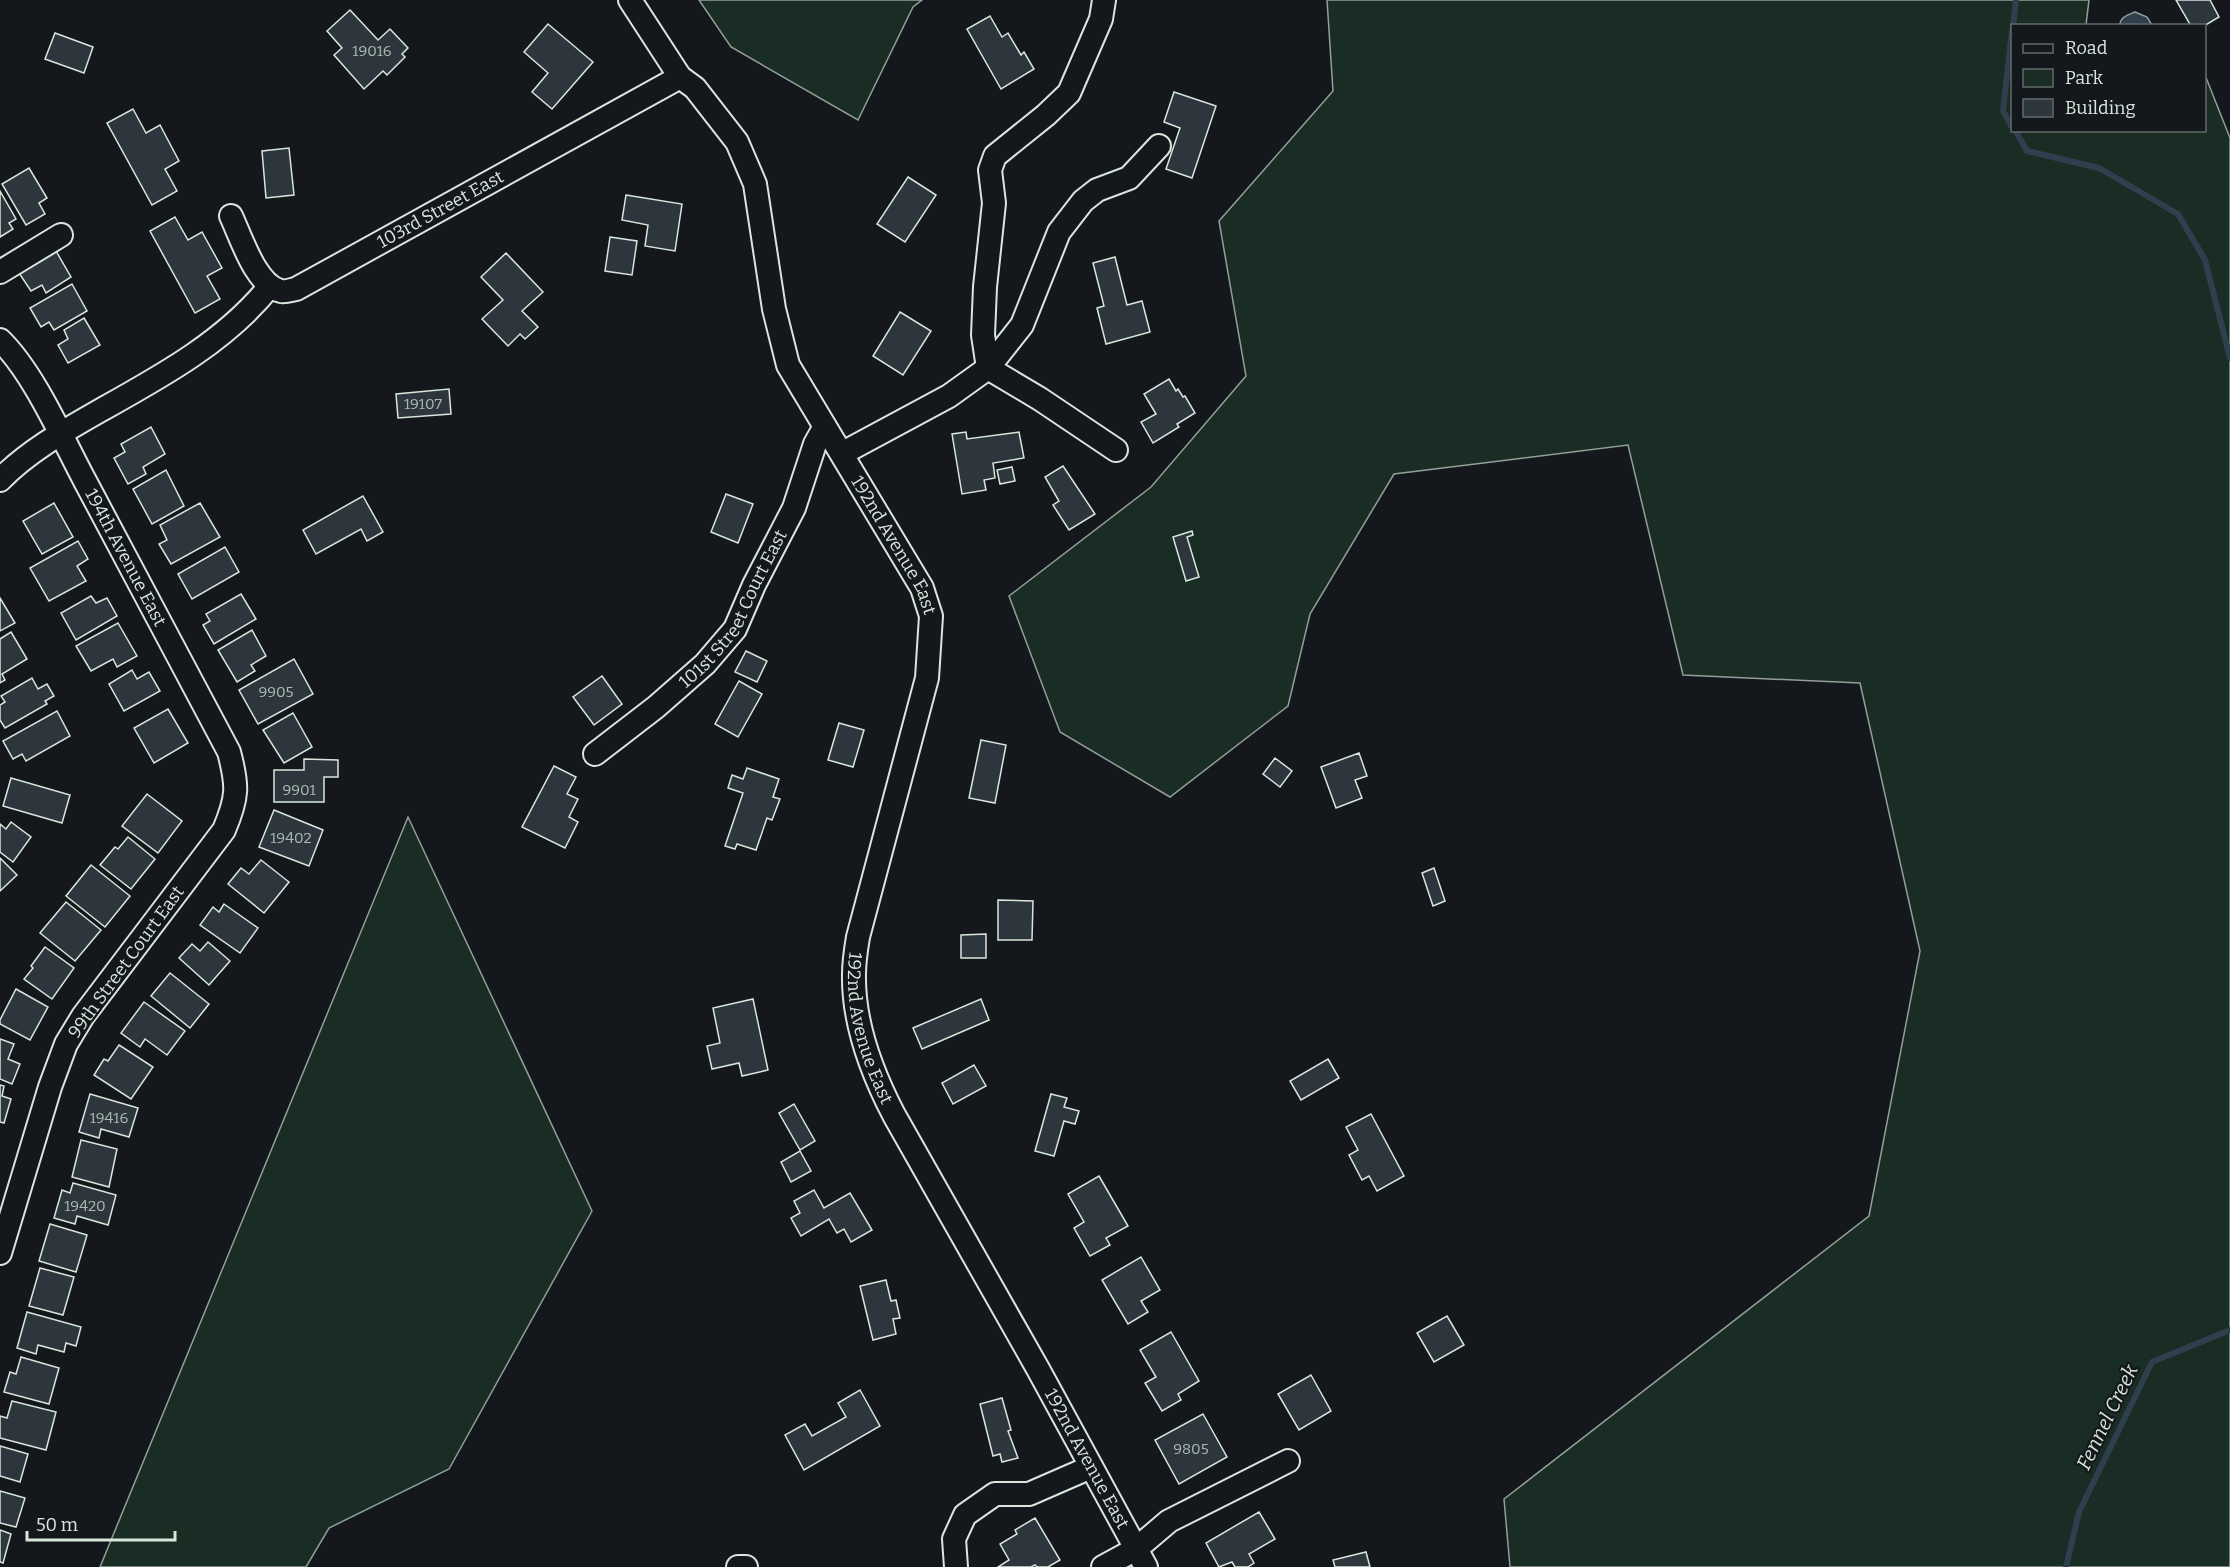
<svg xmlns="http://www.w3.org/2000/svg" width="2230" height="1567" font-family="Bitter,serif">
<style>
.green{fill:#1a2d24;stroke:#939e99;stroke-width:1.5}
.water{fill:#2f3f4d;stroke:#939e99;stroke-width:1.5}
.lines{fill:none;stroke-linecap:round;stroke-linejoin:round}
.stream{stroke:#2f3f4d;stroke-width:6}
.building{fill:#2c363c;stroke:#d8e6dc;stroke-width:1.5}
.minor-casing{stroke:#d8e6dc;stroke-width:26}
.minor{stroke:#14181c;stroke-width:22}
.labels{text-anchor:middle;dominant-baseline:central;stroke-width:4.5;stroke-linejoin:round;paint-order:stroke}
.number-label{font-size:15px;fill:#adbab4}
.street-label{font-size:18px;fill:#d8e6dc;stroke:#14181c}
.water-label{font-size:20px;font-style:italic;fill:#d8e6dc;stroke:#14181c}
</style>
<rect width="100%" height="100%" fill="#14181c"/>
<g class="green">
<polygon points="699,0 922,0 913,7 858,120 731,47"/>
<polygon points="1327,0 2089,0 2086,25 2012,26 2012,130 2204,130 2205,75 2230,138 2230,1567 1510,1567 1504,1499 1869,1216 1920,951 1860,683 1683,675 1628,445 1394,474 1310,614 1288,706 1170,797 1060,732 1009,596 1151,487 1246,376 1219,221 1333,91"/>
<polygon points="408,817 592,1211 449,1469 329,1528 306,1567 100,1567"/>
</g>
<path class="water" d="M2135 12 2147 17 2152 25H2120C2120 17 2128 15 2135 12Z"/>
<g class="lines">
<g class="stream">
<polyline points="2013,26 2016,0"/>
<polyline points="2012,30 2003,111 2012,127"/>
<polyline points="2015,130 2027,151 2099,168 2178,214 2205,260 2230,358"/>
<polyline points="2066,1567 2079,1512 2152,1362 2230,1330"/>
</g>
</g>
<g class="building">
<polygon points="2176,0 2210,0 2219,17 2204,26 2191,26"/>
<polygon points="350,10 378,40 390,29 408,48 402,54 405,57 387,75 383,71 364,89 334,55 342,48 327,31"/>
<polygon points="990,16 1002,37 1008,33 1021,55 1024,52 1034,69 1001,89 967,29"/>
<polygon points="548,24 593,62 552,109 532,92 548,73 524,52"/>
<polygon points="55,33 93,47 84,73 45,59"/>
<polygon points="1174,92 1216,106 1192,178 1166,169 1180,128 1164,122"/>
<polygon points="133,109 146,133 160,125 179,161 165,169 177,191 152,205 107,123"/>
<polygon points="289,148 294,195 266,198 262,151"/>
<polygon points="29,168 47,198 39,203 45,214 26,225 2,184"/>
<polygon points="908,177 936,195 905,242 877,224"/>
<polygon points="0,191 16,219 9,223 13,229 0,237"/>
<polygon points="626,195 682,204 675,251 645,246 648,225 622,220"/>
<polygon points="175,217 188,240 202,232 222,268 207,276 220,299 195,313 150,231"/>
<polygon points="610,237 637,241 632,275 605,271"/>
<polygon points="56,251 71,277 46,293 42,285 31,291 19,273"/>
<polygon points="506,253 543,292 522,311 538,327 525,339 520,334 508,346 482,319 503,300 481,277"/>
<polygon points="1115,257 1127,305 1142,301 1150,332 1106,344 1097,308 1104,306 1093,263"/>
<polygon points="72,284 87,311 54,330 49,322 41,327 30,308"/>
<polygon points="900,312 931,331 903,375 873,356"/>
<polygon points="84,318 100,345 68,363 58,345 68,339 64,330"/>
<polygon points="1169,379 1176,391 1178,389 1183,397 1185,396 1195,413 1177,424 1179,427 1153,443 1141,422 1156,414 1144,394"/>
<polygon points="449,389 451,414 398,418 396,394"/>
<polygon points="151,427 165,454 143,467 146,474 128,484 114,458 125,452 121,444"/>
<polygon points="966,432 967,439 1019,432 1024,458 993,463 995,478 984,480 986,490 962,494 952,434"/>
<polygon points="1063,466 1095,514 1069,530 1053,505 1059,501 1045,477"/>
<polygon points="1012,467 1015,481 1000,484 997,470"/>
<polygon points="166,470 184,506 152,524 133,489"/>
<polygon points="726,494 753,504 738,543 711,532"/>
<polygon points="363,496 383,532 367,541 361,529 316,554 303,530"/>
<polygon points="54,503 73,537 42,554 23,521"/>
<polygon points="200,503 220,537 171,564 159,544 167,540 160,525"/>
<polygon points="1192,531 1193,535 1187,537 1199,577 1186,581 1173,537"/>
<polygon points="78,541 88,559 77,566 86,581 49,601 30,568"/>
<polygon points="225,547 239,572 192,599 178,574"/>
<polygon points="241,594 256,619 214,644 203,625 210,621 206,614"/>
<polygon points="91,596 96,603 107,598 117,616 76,640 61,613"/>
<polygon points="0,598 15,623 0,631"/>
<polygon points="118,623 137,656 117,667 113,659 91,671 76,646"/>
<polygon points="252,630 266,656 251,665 255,671 237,682 218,650"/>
<polygon points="11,632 27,659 2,674 5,680 0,683 0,639"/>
<polygon points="746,651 767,661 757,682 735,672"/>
<polygon points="294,659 313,694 258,724 239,690"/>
<polygon points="132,670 137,679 149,672 160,691 124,711 109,684"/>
<polygon points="602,676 622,704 594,725 573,697"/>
<polygon points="32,678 38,689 47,684 54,696 45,701 47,704 5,728 0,720 0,705 5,702 1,696"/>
<polygon points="739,681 762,694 738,737 715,724"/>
<polygon points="168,709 188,743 154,763 134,728"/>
<polygon points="57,711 70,736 26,761 22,754 13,759 3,741"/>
<polygon points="293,713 312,747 284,763 263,730"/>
<polygon points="839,723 864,730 853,767 828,760"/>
<polygon points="981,740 1006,745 995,803 969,798"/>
<polygon points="1359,753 1367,776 1355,780 1362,798 1336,808 1321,767"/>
<polygon points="1275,758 1292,771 1280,787 1263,774"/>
<polygon points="304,759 338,760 338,777 324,777 324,802 274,802 274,770 304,770"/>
<polygon points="554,766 576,777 567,794 578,799 569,817 578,822 565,848 522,827"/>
<polygon points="747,768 779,779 773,797 780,799 772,820 767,818 756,850 737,844 735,849 725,846 743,793 728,788 732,775 743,779"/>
<polygon points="11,778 70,795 62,823 3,806"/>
<polygon points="147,794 182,821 158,853 122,826"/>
<polygon points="274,810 323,830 309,866 259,847"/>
<polygon points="11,822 31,837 13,862 0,852 0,824 6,829"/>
<polygon points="128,837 155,859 131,889 100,865 115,847 118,849"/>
<polygon points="0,858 17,875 0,891"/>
<polygon points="261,860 289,882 264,913 228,884 241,868 249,874"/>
<polygon points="91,865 130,896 105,927 66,896"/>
<polygon points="1434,868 1445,901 1433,906 1422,873"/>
<polygon points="998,900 1033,901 1032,940 998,940"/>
<polygon points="66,902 101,930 75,961 40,933"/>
<polygon points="224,904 258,928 240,953 200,925 213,907 219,912"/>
<polygon points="986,934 986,958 961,958 961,935"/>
<polygon points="208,942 230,961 209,985 179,958 192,944 200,951"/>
<polygon points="45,947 74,968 52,999 24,979 33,968 31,966"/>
<polygon points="170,973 209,1004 190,1028 151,996"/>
<polygon points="16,989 48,1007 30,1040 0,1024 0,1020"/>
<polygon points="753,999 768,1070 742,1076 739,1063 712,1069 707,1046 720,1043 713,1008"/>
<polygon points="981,999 989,1020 922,1049 913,1028"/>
<polygon points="144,1002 185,1031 167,1055 145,1039 140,1047 121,1033"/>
<polygon points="0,1039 14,1044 8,1059 20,1064 12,1084 0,1079"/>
<polygon points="119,1045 153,1067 131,1099 94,1075 104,1059 108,1061"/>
<polygon points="1328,1059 1339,1078 1301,1100 1290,1081"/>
<polygon points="974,1065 986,1086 953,1104 942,1083"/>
<polygon points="0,1085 4,1086 2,1096 11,1099 4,1123 0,1122"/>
<polygon points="90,1094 138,1108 129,1137 101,1129 99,1138 79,1132"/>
<polygon points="1051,1094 1067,1098 1064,1107 1079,1111 1075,1124 1064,1121 1054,1156 1035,1151"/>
<polygon points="794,1104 815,1141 800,1150 779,1113"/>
<polygon points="1371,1114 1404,1176 1377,1191 1369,1176 1362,1180 1349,1155 1358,1150 1346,1127"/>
<polygon points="81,1140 117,1149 109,1187 72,1177"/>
<polygon points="800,1151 811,1171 791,1182 781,1162"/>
<polygon points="1099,1176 1128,1226 1106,1238 1110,1245 1090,1256 1074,1228 1084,1222 1068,1194"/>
<polygon points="73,1183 116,1195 108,1225 77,1216 75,1224 54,1218 62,1190 70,1193"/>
<polygon points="814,1190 824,1208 850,1193 872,1230 851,1242 844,1229 837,1233 829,1219 801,1236 791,1218 800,1213 794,1201"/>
<polygon points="50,1224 87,1235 76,1272 39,1261"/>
<polygon points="1141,1257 1160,1290 1141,1301 1148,1312 1128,1324 1102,1280"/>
<polygon points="40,1268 74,1277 63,1315 29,1306"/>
<polygon points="886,1280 891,1301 896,1300 900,1318 893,1319 896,1334 873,1340 860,1286"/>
<polygon points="27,1312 81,1327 76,1346 66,1343 64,1352 38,1345 36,1354 17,1348"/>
<polygon points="1447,1316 1464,1345 1434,1362 1417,1333"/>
<polygon points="1171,1332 1199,1381 1178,1394 1181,1400 1162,1411 1145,1383 1156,1377 1140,1350"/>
<polygon points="21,1357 59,1368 49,1404 4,1392 10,1372 16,1374"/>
<polygon points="1311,1375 1331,1411 1299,1430 1278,1394"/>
<polygon points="860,1390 880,1426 804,1470 785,1435 805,1424 812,1436 846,1417 838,1403"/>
<polygon points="1002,1398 1011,1430 1008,1431 1018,1458 1002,1462 1000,1454 993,1456 980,1404"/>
<polygon points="12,1401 56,1412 46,1450 0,1438 0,1416 7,1418"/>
<polygon points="1203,1414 1227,1457 1179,1484 1155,1440"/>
<polygon points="0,1446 28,1454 20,1482 0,1476"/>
<polygon points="0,1491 25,1498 16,1527 0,1523"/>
<polygon points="1259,1512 1275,1539 1249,1554 1254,1563 1248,1567 1235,1567 1232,1562 1219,1567 1206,1543"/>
<polygon points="1035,1518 1060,1560 1048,1567 1037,1567 1035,1565 1031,1567 998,1567 1009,1560 1000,1544 1017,1534 1015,1530"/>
<polygon points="0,1530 11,1534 3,1563 0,1562"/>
<polygon points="1366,1552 1370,1567 1335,1567 1333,1560"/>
</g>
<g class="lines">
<defs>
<g id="minor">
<path id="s1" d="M630 0 680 77 695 88 737 142 755 184 774 309 788 365 922 588 931 616 927 678 858 937C856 949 854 961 854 974 853 1023 871 1071 894 1115L1038 1369 1146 1567"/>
<path id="s2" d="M231 216C241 237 256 286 281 291 285 292 291 290 296 289L680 77"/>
<polyline points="0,272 61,235"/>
<path id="s3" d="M0 340C34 373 62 438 85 481 133 571 181 662 229 752 238 786 238 797 224 830L83 1016 66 1044 50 1087 0 1253"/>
<polyline points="988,368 983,335 985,287 994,203 990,170 995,156 1046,115 1069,93 1101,19 1104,0"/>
<polyline points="988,368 1040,399 1116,450"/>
<polyline points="843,453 949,396 988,368 1022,325 1059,232 1083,201 1097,190 1129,178 1159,146"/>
<path d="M0 480C28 451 66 430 101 410 162 376 226 341 270 286"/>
<path id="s4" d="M595 754 656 707 705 664 735 629 754 585 794 508 815 444 824 428"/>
<polyline points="738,1567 746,1567"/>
<polyline points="956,1567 954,1539 965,1515 995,1494 1029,1494 1091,1467"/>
<polyline points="1103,1567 1136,1549 1169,1521 1288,1461"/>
</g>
</defs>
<use href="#minor" class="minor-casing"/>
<use href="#minor" class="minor"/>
</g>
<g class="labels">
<g class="number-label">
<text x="372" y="51">19016</text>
<text x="423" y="404">19107</text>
<text x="276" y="692">9905</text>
<text x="299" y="790">9901</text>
<text x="291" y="838">19402</text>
<text x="109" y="1118">19416</text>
<text x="85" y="1206">19420</text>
<text x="1191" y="1449">9805</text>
</g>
<g class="street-label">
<text stroke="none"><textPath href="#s2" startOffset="273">103rd Street East</textPath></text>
<text stroke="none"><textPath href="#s1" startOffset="618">192nd Avenue East</textPath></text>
<text stroke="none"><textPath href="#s3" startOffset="252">194th Avenue East</textPath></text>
<text stroke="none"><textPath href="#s4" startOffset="204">101st Street Court East</textPath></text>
<text transform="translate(126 962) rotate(-54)">99th Street Court East</text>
<text stroke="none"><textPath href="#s1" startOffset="1122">192nd Avenue East</textPath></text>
<text stroke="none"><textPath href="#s1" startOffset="1608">192nd Avenue East</textPath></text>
</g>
<g class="water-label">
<text transform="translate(2107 1417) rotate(-64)">Fennel Creek</text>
</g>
</g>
<rect x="2011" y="24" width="195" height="108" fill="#14181c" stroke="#626a69" stroke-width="1.5"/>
<rect x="2023" y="44" width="30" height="9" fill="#14181c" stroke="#626a69" stroke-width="1.5"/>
<text x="2065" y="54" font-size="18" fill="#d8e6dc">Road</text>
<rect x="2023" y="69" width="30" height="18" fill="#1a2d24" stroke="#626a69" stroke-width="1.5"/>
<text x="2065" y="84" font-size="18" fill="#d8e6dc">Park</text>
<rect x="2023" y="99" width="30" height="18" fill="#2c363c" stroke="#626a69" stroke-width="1.5"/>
<text x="2065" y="114" font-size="18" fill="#d8e6dc">Building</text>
<path d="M27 1531v9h148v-9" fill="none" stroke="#d8e6dc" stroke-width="3"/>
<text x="36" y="1531" font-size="18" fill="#d8e6dc" stroke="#14181c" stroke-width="4.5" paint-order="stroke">50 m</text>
</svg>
